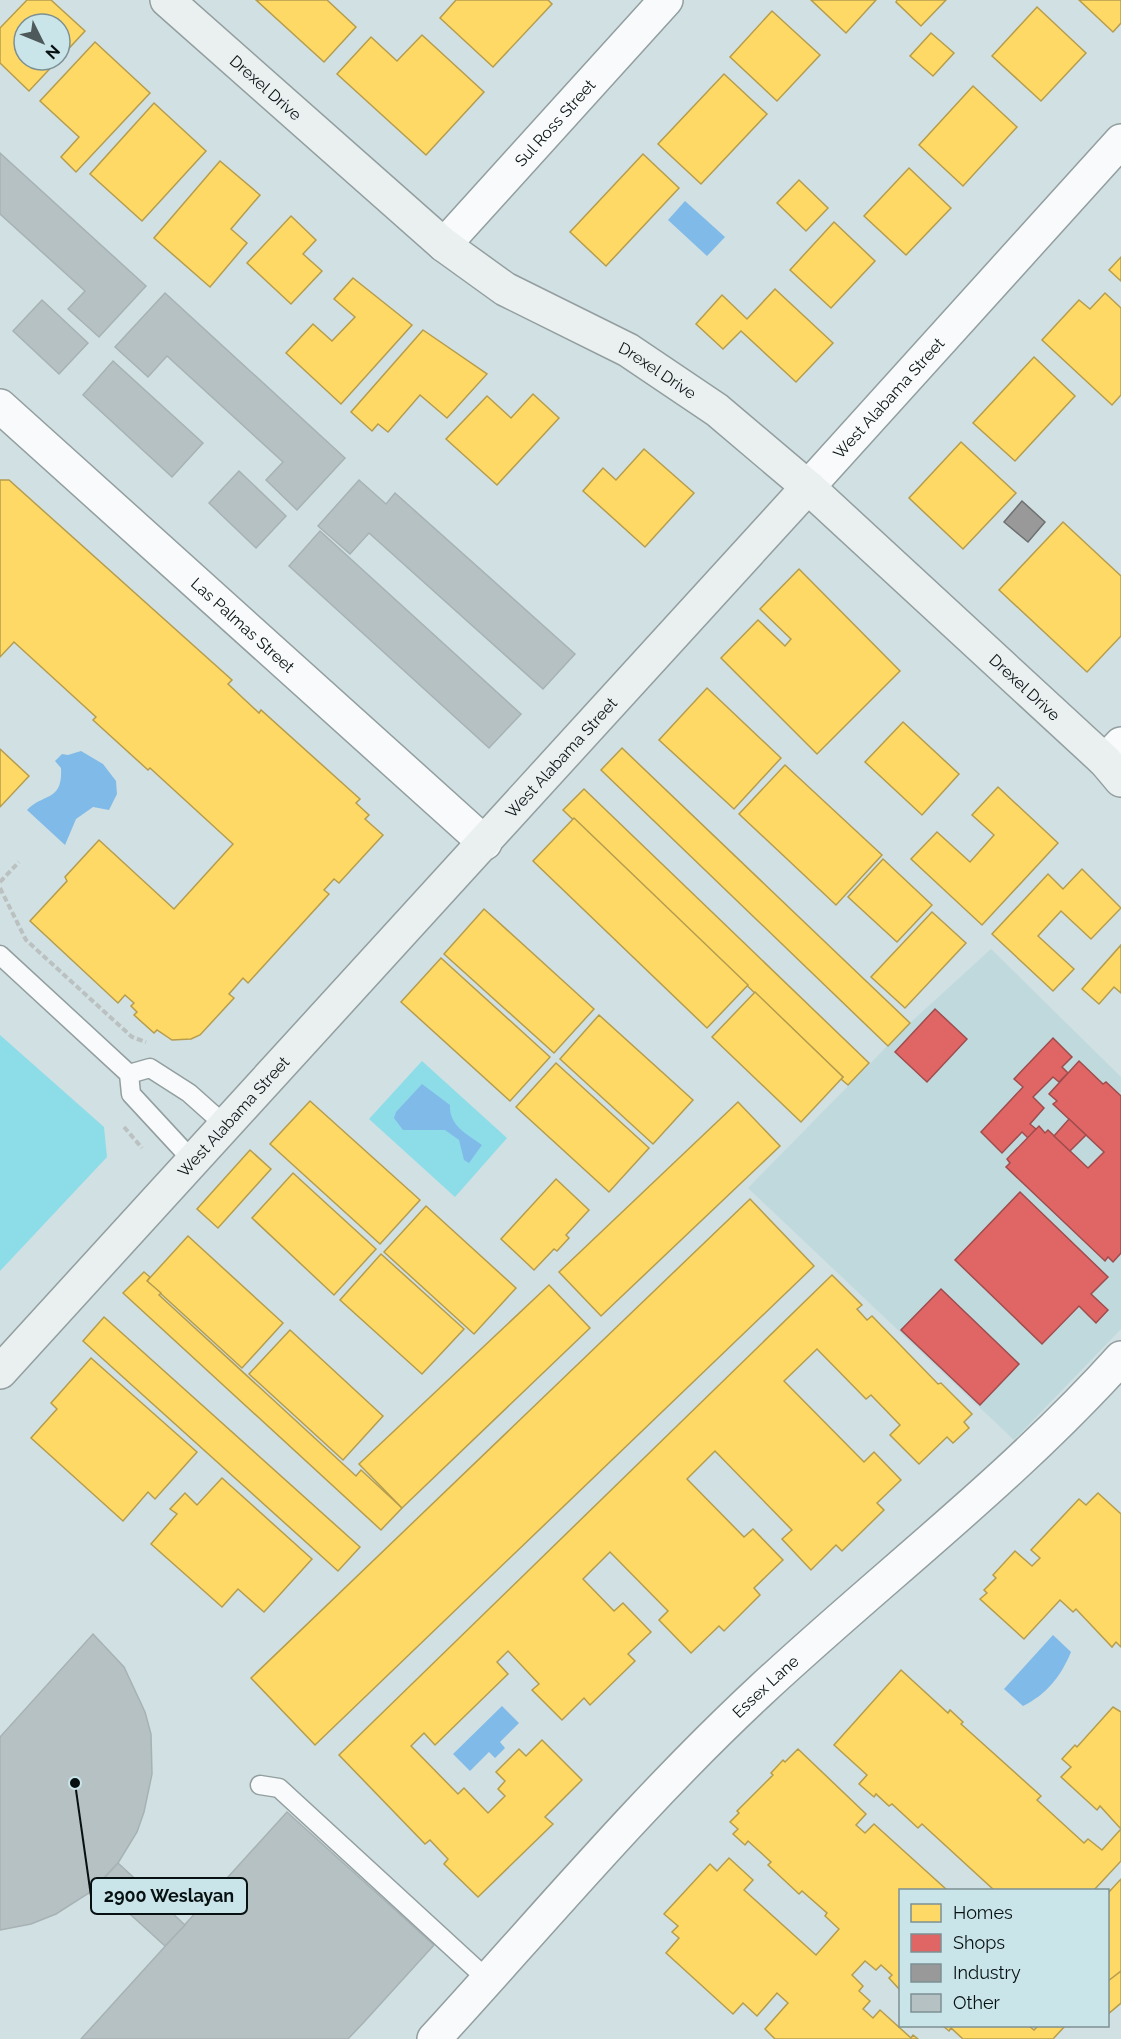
<svg xmlns="http://www.w3.org/2000/svg" width="1121" height="2039" font-family="Raleway,sans-serif">
<style>
.built{fill:#bfd9dd}
.green{fill:#8ddde9}
.water{fill:#80bae8}
.homes{fill:#ffd966;stroke:#b59d4d;stroke-width:1.5}
.shops{fill:#e06666;stroke:#9f4c4d;stroke-width:1.5}
.industry{fill:#999;stroke:#6e7070;stroke-width:1.5}
.building{fill:#b6c1c4;stroke:#a7b2b5;stroke-width:1.5}
.lines{fill:none;stroke-linecap:round;stroke-linejoin:round}
.lane-casing{stroke:#929e9f;stroke-width:21}
.street-casing{stroke:#929e9f;stroke-width:36}
.secondary-casing{stroke:#929e9f;stroke-width:36}
.path{stroke:#bbc0c0;stroke-width:4;stroke-dasharray:6 3;stroke-linecap:butt}
.lane{stroke:#f8fafb;stroke-width:18}
.street{stroke:#f8fafb;stroke-width:33}
.secondary{stroke:#eaeff0;stroke-width:33}
.labels{text-anchor:middle;dominant-baseline:central;stroke-width:6;stroke-linejoin:round;paint-order:stroke}
.street-label{font-size:16px;fill:#081112;stroke:#cae5e9}
.leader{fill:none;stroke:#081112;stroke-width:2}
.callout-dot{fill:#081112;stroke:#cae5e9;stroke-width:2}
.callout{fill:#cae5e9;stroke:#081112;stroke-width:2}
.callout-label{font-size:18px;text-anchor:middle;font-weight:bold;fill:#081112}
</style>
<rect width="100%" height="100%" fill="#d1e0e2"/>
<polygon class="built" points="991,949 1121,1077 1121,1329 1014,1440 748,1188 910,1023"/>
<g class="green">
<polygon points="0,1035 104,1127 107,1157 0,1271"/>
<polygon points="422,1061 507,1138 455,1197 369,1119"/>
</g>
<g class="water">
<polygon points="685,201 725,237 707,256 668,220"/>
<path d="M81 751 103 764 116 781 117 794 109 810 93 807 76 819 65 845 27 810C43 793 63 802 61 768L55 761 62 754 68 755Z"/>
<path d="M422 1084 450 1105C449 1126 467 1134 482 1145L469 1163 464 1160 459 1140 445 1130H403L394 1118 396 1112Z"/>
<path d="M1053 1635 1071 1652C1061 1676 1047 1694 1023 1706L1004 1689Z"/>
<polygon points="502,1706 519,1723 500,1742 505,1748 495,1758 489,1752 470,1771 453,1754"/>
</g>
<g class="homes">
<polygon points="27,0 51,0 85,31 60,58 60,24 24,24 24,60 58,60 29,91 0,63 0,28"/>
<polygon points="256,0 327,0 356,27 324,62"/>
<polygon points="456,0 548,0 552,4 493,67 440,18"/>
<polygon points="811,0 876,0 846,33"/>
<polygon points="897,0 946,0 921,26 896,2"/>
<polygon points="1079,0 1121,0 1121,23 1113,32"/>
<polygon points="1037,7 1086,53 1041,101 992,56"/>
<polygon points="772,11 820,55 777,101 730,57"/>
<polygon points="931,33 954,53 933,76 910,56"/>
<polygon points="422,35 484,92 426,155 337,74 371,37 397,61"/>
<polygon points="95,42 150,93 76,172 61,157 79,137 40,101"/>
<polygon points="724,74 767,114 701,184 658,144"/>
<polygon points="973,86 1017,127 963,186 919,145"/>
<polygon points="154,103 206,151 142,221 90,174"/>
<polygon points="643,154 679,188 606,266 570,232"/>
<polygon points="220,161 260,195 231,229 247,243 210,287 154,238"/>
<polygon points="909,168 951,208 906,255 864,216"/>
<polygon points="799,180 828,208 806,231 777,203"/>
<polygon points="291,216 316,240 303,254 322,271 291,304 247,263"/>
<polygon points="834,222 875,261 831,308 790,270"/>
<polygon points="1121,257 1121,281 1109,270"/>
<polygon points="353,278 412,325 341,404 286,353 313,324 332,341 355,317 334,299"/>
<polygon points="775,289 833,343 796,382 741,331 723,349 696,324 722,295 747,319"/>
<polygon points="1105,293 1121,308 1121,395 1112,405 1042,340 1079,300 1090,309"/>
<polygon points="423,330 487,374 447,418 420,395 388,432 378,424 372,431 351,412"/>
<polygon points="1034,357 1075,396 1015,461 973,423"/>
<polygon points="533,394 559,418 497,485 446,439 487,396 511,418"/>
<polygon points="961,442 1016,493 963,549 909,498"/>
<polygon points="644,449 694,493 645,547 583,491 603,468 616,480"/>
<polygon points="0,480 9,480 232,680 228,684 259,713 261,710 360,799 356,803 369,815 365,819 383,835 339,883 334,879 324,890 329,894 248,983 243,978 229,994 234,998 200,1035 191,1039 172,1040 157,1030 154,1033 134,1015 137,1012 131,1006 134,1003 125,995 118,1003 30,921 67,881 65,877 99,840 174,909 233,844 150,768 148,770 93,720 96,717 14,642 0,657"/>
<polygon points="1063,522 1121,576 1121,636 1087,672 999,590"/>
<polygon points="799,569 900,671 817,754 721,658 758,620 785,646 791,639 760,609"/>
<polygon points="707,688 781,758 734,809 659,740"/>
<polygon points="903,722 959,774 922,815 865,762"/>
<polygon points="622,748 910,1023 888,1046 601,770"/>
<polygon points="0,749 29,776 0,807"/>
<polygon points="785,765 882,855 836,905 739,814"/>
<polygon points="998,787 1058,843 982,925 911,859 937,832 970,862 994,835 972,815"/>
<polygon points="584,789 869,1063 848,1085 841,1079 843,1077 563,810"/>
<polygon points="574,818 748,985 707,1028 533,861"/>
<polygon points="883,859 932,905 897,942 848,897"/>
<polygon points="1082,869 1121,908 1091,939 1061,911 1038,936 1074,969 1053,991 992,934 1048,874 1063,889"/>
<polygon points="484,909 594,1009 554,1053 444,954"/>
<polygon points="932,912 966,943 905,1008 871,977"/>
<polygon points="1121,945 1121,993 1114,987 1099,1004 1082,989"/>
<polygon points="441,958 550,1057 510,1101 401,1002"/>
<polygon points="755,992 843,1077 801,1122 712,1037"/>
<polygon points="599,1015 693,1100 653,1144 560,1059"/>
<polygon points="556,1063 649,1148 609,1192 516,1107"/>
<polygon points="310,1101 420,1200 380,1244 270,1144"/>
<polygon points="738,1102 780,1146 601,1316 559,1272"/>
<polygon points="250,1150 271,1169 218,1228 197,1209"/>
<polygon points="293,1173 376,1249 334,1295 252,1218"/>
<polygon points="556,1179 589,1210 566,1235 569,1238 557,1251 554,1249 534,1270 501,1239"/>
<polygon points="750,1199 814,1266 315,1745 251,1678"/>
<polygon points="426,1206 516,1288 474,1334 384,1252"/>
<polygon points="188,1236 283,1323 242,1368 147,1281"/>
<polygon points="381,1254 464,1329 422,1374 340,1300"/>
<polygon points="144,1272 150,1277 147,1281 161,1293 159,1295 356,1476 361,1470 402,1508 381,1530 123,1293"/>
<polygon points="832,1275 862,1305 857,1309 867,1320 872,1316 938,1384 941,1383 972,1414 964,1422 969,1428 953,1443 947,1437 919,1464 890,1435 900,1425 871,1395 866,1399 817,1349 784,1381 864,1462 874,1452 901,1480 877,1503 884,1510 842,1551 836,1545 811,1570 782,1539 792,1530 715,1451 687,1479 744,1537 753,1529 783,1560 754,1588 760,1595 724,1631 719,1626 691,1653 659,1620 668,1611 610,1552 583,1579 614,1611 623,1603 651,1632 628,1654 635,1661 590,1705 584,1698 562,1720 532,1690 539,1684 508,1651 497,1662 508,1674 435,1745 424,1733 411,1746 458,1794 464,1788 488,1813 505,1796 498,1789 505,1781 496,1772 519,1749 526,1756 542,1740 582,1780 545,1817 553,1824 478,1897 444,1864 448,1859 430,1840 425,1844 339,1755"/>
<polygon points="549,1285 590,1328 402,1508 359,1464"/>
<polygon points="104,1317 360,1547 338,1571 83,1341"/>
<polygon points="290,1330 383,1416 343,1460 249,1374"/>
<polygon points="91,1358 197,1452 155,1499 148,1492 123,1521 31,1438 57,1409 51,1403"/>
<polygon points="222,1478 312,1559 264,1612 238,1589 222,1607 151,1544 177,1514 170,1509 185,1493 197,1505"/>
<polygon points="1098,1493 1121,1514 1121,1647 1116,1642 1112,1647 1076,1609 1073,1612 1060,1600 1024,1639 980,1599 987,1593 984,1590 996,1578 993,1575 1015,1551 1032,1566 1040,1558 1031,1550 1079,1499 1086,1505"/>
<polygon points="901,1670 948,1713 950,1710 963,1722 961,1724 1041,1796 1037,1800 1084,1843 1088,1839 1102,1850 1121,1829 1100,1806 1097,1810 1061,1777 1071,1767 1062,1759 1075,1745 1077,1747 1113,1707 1121,1712 1121,1861 1094,1890 994,1890 922,1824 918,1828 892,1804 889,1806 876,1794 874,1797 859,1784 867,1775 834,1745"/>
<polygon points="798,1749 866,1814 856,1825 865,1833 874,1824 947,1890 900,1890 900,1990 889,1978 892,1975 881,1965 876,1970 865,1961 852,1975 863,1986 859,1991 870,2001 863,2009 873,2018 880,2010 911,2038 913,2035 918,2039 775,2039 765,2029 788,2003 777,1993 757,2016 743,2003 733,2014 666,1953 679,1938 672,1932 678,1926 664,1914 710,1864 717,1871 729,1858 753,1880 744,1890 816,1955 839,1929 825,1916 827,1913 802,1891 799,1894 768,1865 771,1862 748,1841 745,1845 733,1834 738,1829 730,1822 739,1813 737,1811 773,1775 771,1773 783,1760 785,1762"/>
<polygon points="1121,1879 1121,2003 1108,2014 1108,1893"/>
<polygon points="1121,1971 1121,2003 1108,2014 1108,1981"/>
<polygon points="943,2026 1029,2026 1034,2030 1038,2026 1065,2026 1053,2039 963,2039 951,2028 949,2031"/>
</g>
<g class="shops">
<polygon points="935,1009 967,1039 927,1082 895,1052"/>
<polygon points="1053,1038 1072,1057 1062,1067 1068,1073 1059,1082 1053,1077 1033,1097 1044,1108 1030,1124 1036,1129 1028,1138 1022,1132 1002,1153 981,1132 1023,1087 1014,1079"/>
<polygon points="1079,1061 1103,1084 1106,1082 1121,1096 1121,1253 1113,1262 1108,1257 1105,1261 1006,1167 1010,1163 1007,1159 1039,1126 1045,1133 1048,1130 1088,1168 1104,1152 1053,1104 1057,1101 1049,1094"/>
<polygon points="1069,1119 1086,1135 1070,1151 1054,1136"/>
<polygon points="1020,1192 1108,1277 1091,1294 1108,1310 1096,1323 1079,1306 1042,1344 955,1260"/>
<polygon points="941,1289 1019,1364 980,1405 901,1330"/>
</g>
<polygon class="industry" points="1022,501 1045,522 1028,542 1004,522"/>
<g class="building">
<polygon points="0,153 146,286 99,337 68,309 85,291 0,214"/>
<polygon points="165,293 345,458 297,510 266,480 283,462 167,356 148,377 115,347"/>
<polygon points="42,300 88,343 59,374 13,331"/>
<polygon points="113,361 203,443 172,477 83,395"/>
<polygon points="239,471 286,516 256,548 209,503"/>
<polygon points="359,480 386,504 395,493 575,654 543,689 369,533 350,554 318,526"/>
<polygon points="320,531 521,714 489,748 289,566"/>
<polygon points="93,1634 124,1667 145,1712 151,1734 152,1774 144,1812 137,1832 118,1863 89,1893 56,1914 31,1924 0,1930 0,1737"/>
<polygon points="287,1812 434,1945 365,2021 348,2039 81,2039"/>
<polygon points="118,1863 185,1925 165,1946 98,1885"/>
</g>
<g class="lines">
<defs>
<g id="lane">
<polyline points="0,955 129,1074 131,1094 193,1161"/>
<polyline points="129,1074 150,1068 189,1093 226,1126"/>
<polyline points="260,1785 279,1788 488,1980"/>
</g>
<g id="street">
<path id="s1" d="M444 245 666 0"/>
<path id="s2" d="M0 406 485 843"/>
<path id="s3" d="M808 487 1121 141"/>
<polyline points="1105,761 1121,744"/>
<path id="s4" d="M434 2039C541 1922 644 1799 760 1691 880 1579 1011 1480 1121 1358"/>
</g>
<g id="secondary">
<path id="s5" d="M167 0 444 245 505 289 628 350 717 410 808 487 1105 761 1121 780"/>
<path id="s6" d="M0 1372 808 487"/>
</g>
</defs>
<use href="#lane" class="lane-casing"/>
<use href="#street" class="street-casing"/>
<use href="#secondary" class="secondary-casing"/>
<g class="path">
<polyline points="0,882 19,862"/>
<polyline points="0,888 26,940 132,1037 146,1042"/>
<polyline points="124,1127 142,1148"/>
</g>
<use href="#lane" class="lane"/>
<use href="#street" class="street"/>
<use href="#secondary" class="secondary"/>
</g>
<g class="labels">
<g class="street-label">
<text stroke="none"><textPath href="#s5" startOffset="132">Drexel Drive</textPath></text>
<text stroke="none"><textPath href="#s1" startOffset="165">Sul Ross Street</textPath></text>
<text stroke="none"><textPath href="#s5" startOffset="618">Drexel Drive</textPath></text>
<text stroke="none"><textPath href="#s3" startOffset="120">West Alabama Street</textPath></text>
<text stroke="none"><textPath href="#s2" startOffset="327">Las Palmas Street</textPath></text>
<text stroke="none"><textPath href="#s5" startOffset="1104">Drexel Drive</textPath></text>
<text stroke="none"><textPath href="#s6" startOffset="832">West Alabama Street</textPath></text>
<text stroke="none"><textPath href="#s6" startOffset="346">West Alabama Street</textPath></text>
<text stroke="none"><textPath href="#s4" startOffset="484">Essex Lane</textPath></text>
</g>
</g>
<path class="leader" d="M75 1783L91 1896"/>
<circle class="callout-dot" cx="75" cy="1783" r="6"/>
<rect class="callout" x="91" y="1878" width="156" height="36" rx="6"/>
<g class="callout-label">
<text x="169" y="1902">2900 Weslayan</text>
</g>
<rect x="899" y="1889" width="210" height="138" fill="#cae5e9" stroke="#7c9093" stroke-width="1.5"/>
<rect x="911" y="1904" width="30" height="18" fill="#ffd966" stroke="#7c9093" stroke-width="1.5"/>
<text x="953" y="1919" font-size="18" fill="#081112">Homes</text>
<rect x="911" y="1934" width="30" height="18" fill="#e06666" stroke="#7c9093" stroke-width="1.5"/>
<text x="953" y="1949" font-size="18" fill="#081112">Shops</text>
<rect x="911" y="1964" width="30" height="18" fill="#999999" stroke="#7c9093" stroke-width="1.5"/>
<text x="953" y="1979" font-size="18" fill="#081112">Industry</text>
<rect x="911" y="1994" width="30" height="18" fill="#b6c1c4" stroke="#7c9093" stroke-width="1.5"/>
<text x="953" y="2009" font-size="18" fill="#081112">Other</text>
<g transform="translate(42 42) rotate(133)"><circle r="28" fill="#cae5e9" stroke="#7c9093" stroke-width="1.5"/>
<path d="M0-4.5L10 22L0 15L-10 22Z" fill="#4e595b"/>
<text y="-9" font-size="16" font-weight="bold" text-anchor="middle" fill="#081112">N</text>
</g>
</svg>
